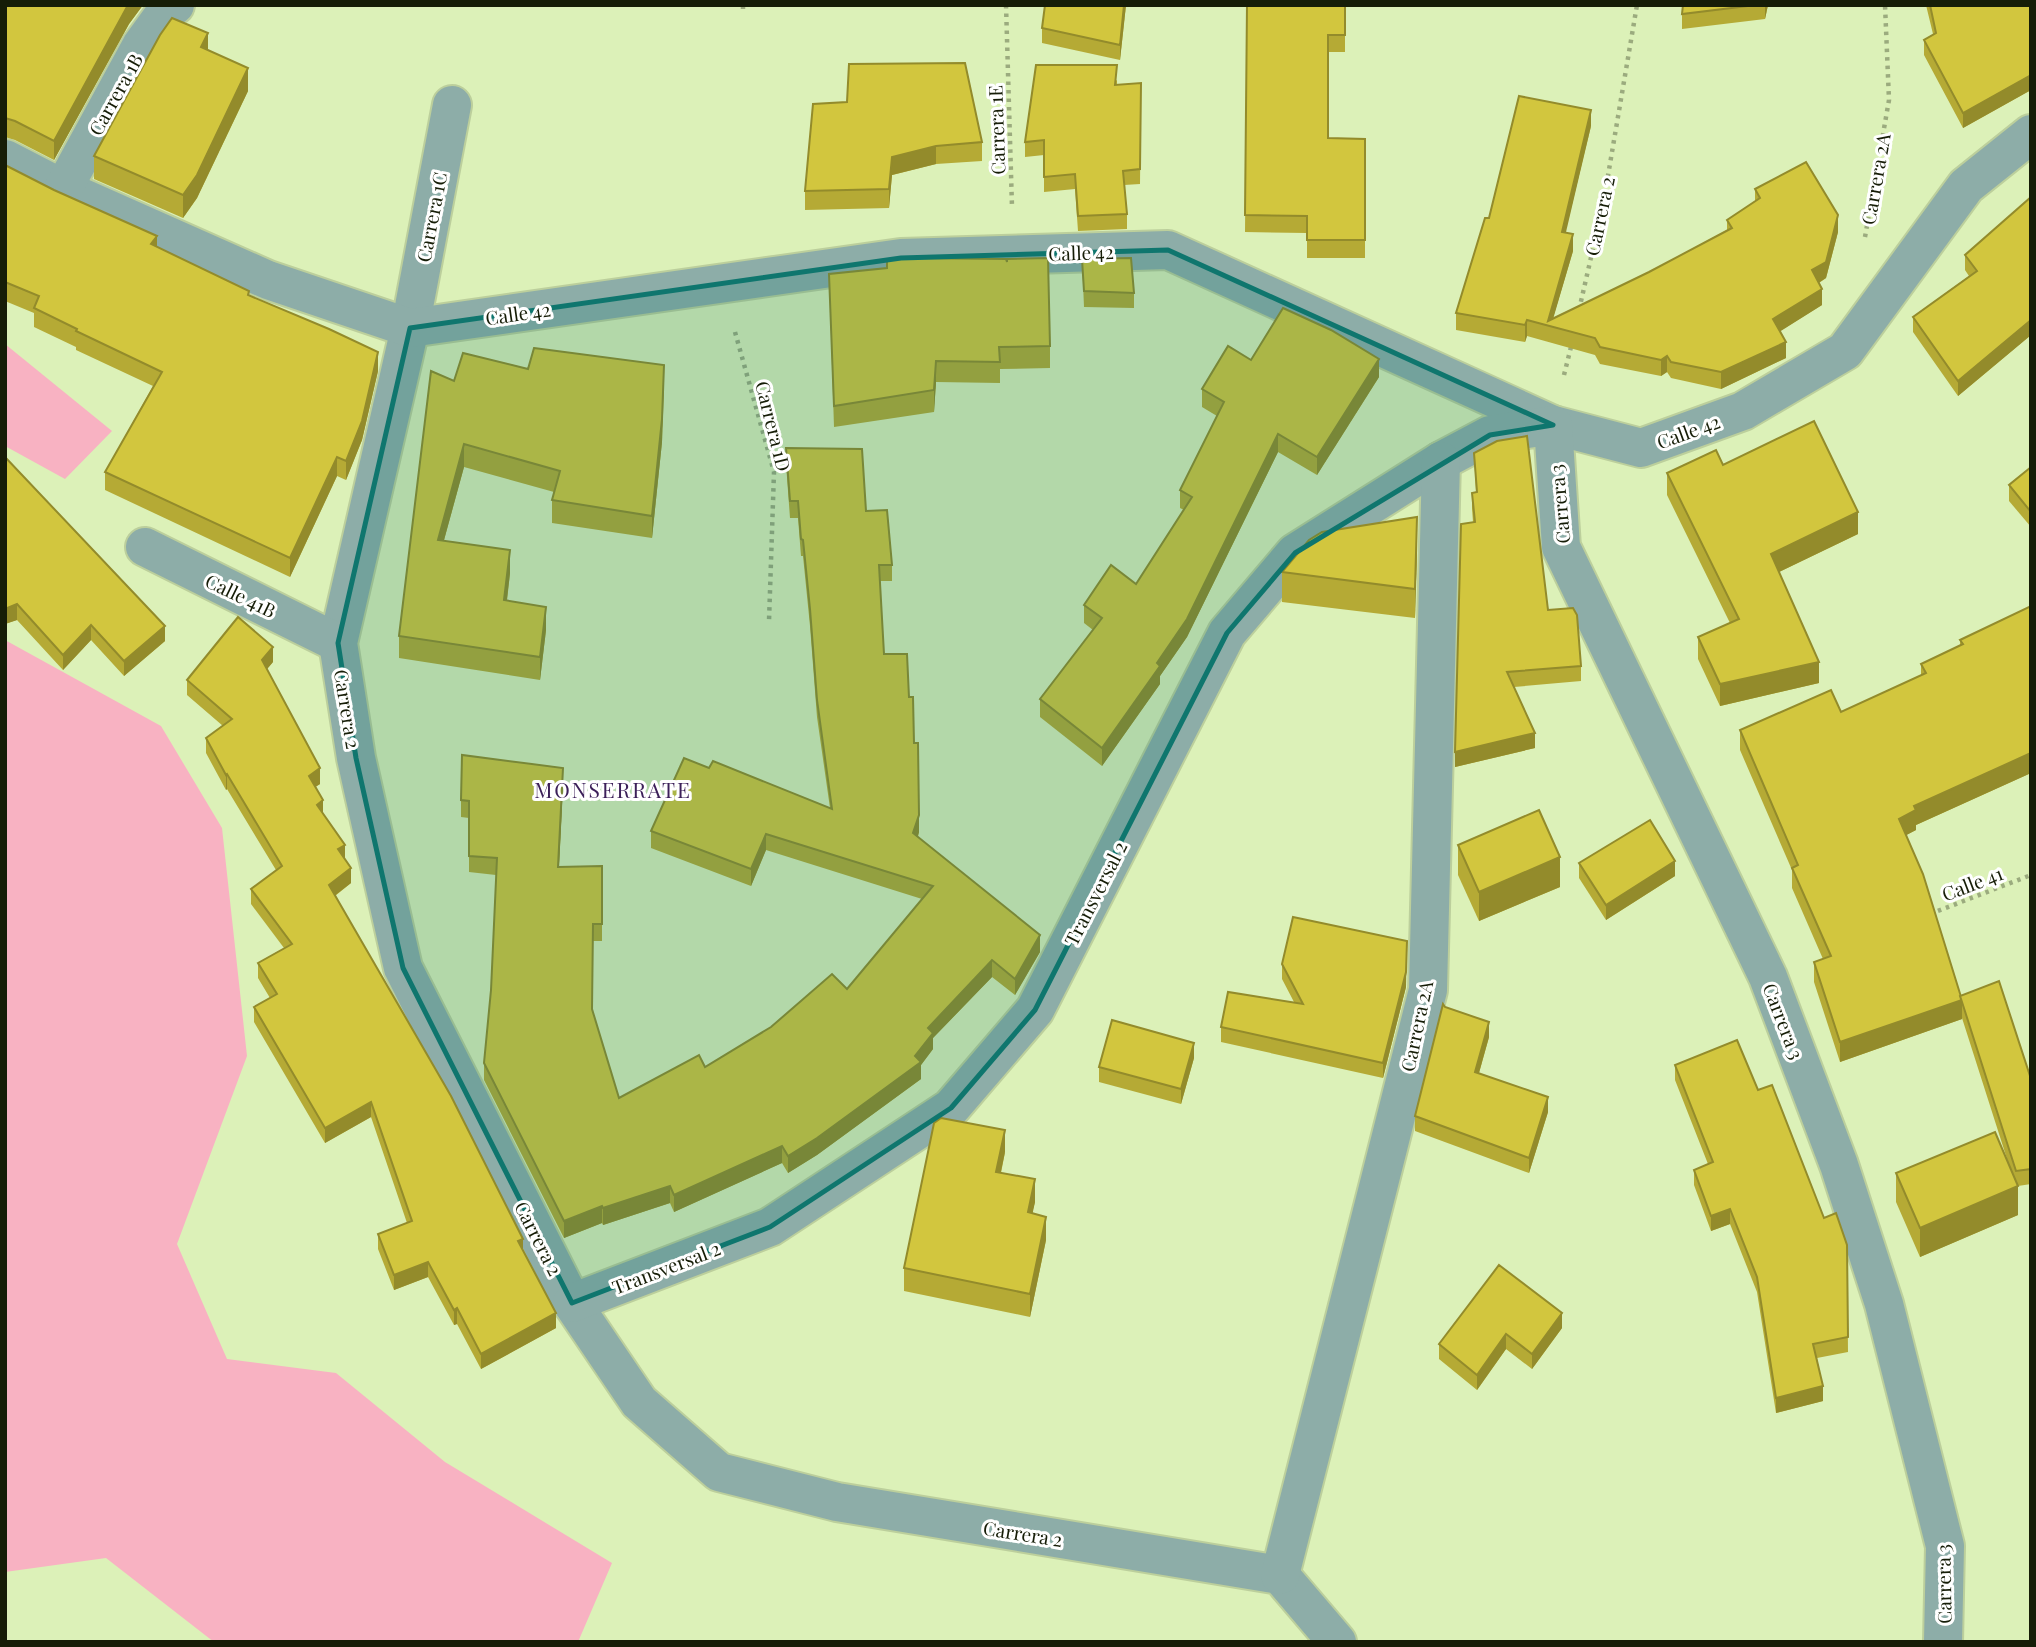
<svg xmlns="http://www.w3.org/2000/svg" width="2036" height="1647" font-family="'Playfair Display',serif">
<style>
.green{fill:#f8b2c2}
.lines{fill:none;stroke-linecap:round;stroke-linejoin:round}
.minor-casing{stroke:#bccf9c;stroke-width:42}
.path{stroke:#9bab7e;stroke-width:4.5;stroke-dasharray:3.5 5;stroke-linecap:butt}
.minor{stroke:#8dada8;stroke-width:38}
.wall{fill:#b5aa35}
.shaded-wall{fill:#938b2b}
.building{fill:#d2c63e;stroke:#938b2b;stroke-width:2}
.marked{fill:#0f766e;fill-opacity:0.2;stroke:#0f766e;stroke-width:5;stroke-linejoin:round}
.labels{text-anchor:middle;dominant-baseline:central;stroke-width:6;stroke-linejoin:round;paint-order:stroke}
.street-label{font-size:19px;fill:#161d07;stroke:#fff}
.neighbourhood-label{font-size:21px;letter-spacing:2px;fill:#3c2059;stroke:#fff}
</style>
<rect width="100%" height="100%" fill="#dcf1b8"/>
<g class="green">
<polygon points="5,344 112,431 65,479 5,446"/>
<polygon points="5,640 161,726 222,828 247,1056 177,1244 227,1359 336,1373 445,1462 612,1563 578,1642 214,1642 106,1558 5,1572"/>
</g>
<g class="lines">
<defs>
<g id="minor">
<polyline points="452,105 410,328 338,643 356,758 403,968 572,1303 639,1402 719,1472 837,1502 1280,1575 1337,1642"/>
<polyline points="5,159 63,189 268,280 410,328 901,258 1168,250 1553,425 1641,448 1743,411 1845,351 1966,186 2031,134"/>
<polyline points="63,189 141,46 165,13 175,5"/>
<polyline points="145,547 338,643"/>
<polyline points="572,1303 770,1227 951,1108 1035,1010 1227,633 1295,553 1441,461 1490,435 1553,425 1561,547 1768,977 1839,1165 1884,1304 1945,1546 1943,1642"/>
<polyline points="1280,1575 1428,990 1441,461"/>
</g>
</defs>
<use href="#minor" class="minor-casing"/>
<g class="path">
<polyline points="1006,5 1012,207"/>
<polyline points="743,9 743,5"/>
<polyline points="1865,237 1889,100 1885,5"/>
<polyline points="1579,310 1603,205 1637,5"/>
<polyline points="735,332 774,472 769,621"/>
<polyline points="1564,375 1572,343"/>
<polyline points="1930,914 2031,875"/>
</g>
<use href="#minor" class="minor"/>
</g>
<g class="wall">
<polygon points="5,5 143,5 129,24 54,160 15,140 5,137"/>
<polygon points="1126,5 1120,60 1042,43 1042,28"/>
<polygon points="1247,5 1345,5 1345,52 1328,52 1328,138 1365,139 1365,258 1307,258 1307,233 1245,232"/>
<polygon points="1683,5 1768,5 1765,19 1682,29 1682,14"/>
<polygon points="1926,5 2031,5 2031,90 1963,128 1924,55 1924,40 1933,34"/>
<polygon points="208,50 248,91 197,198 183,218 94,179 94,156"/>
<polygon points="1117,80 1117,85 1141,83 1140,184 1124,185 1127,214 1127,229 1078,231 1075,189 1044,192 1044,155 1025,157 1025,142"/>
<polygon points="813,104 982,142 982,161 936,164 892,175 889,208 805,210 805,191"/>
<polygon points="1591,126 1565,233 1573,251 1553,318 1649,272 1727,230 1727,220 1755,201 1755,189 1838,232 1826,278 1819,283 1822,305 1780,331 1786,358 1721,389 1671,378 1667,372 1661,376 1600,364 1595,355 1527,336 1525,342 1456,330 1456,313 1489,218"/>
<polygon points="5,165 249,296 378,371 362,440 346,480 337,476 290,577 105,490 105,472 153,386 76,350 76,347 34,327 34,313 5,301"/>
<polygon points="2031,197 2031,335 1958,396 1913,332 1913,317 1969,276 1965,270 1965,255"/>
<polygon points="1082,259 1134,293 1134,308 1084,307"/>
<polygon points="829,274 1050,346 1050,368 1000,369 1000,383 936,382 934,412 834,427"/>
<polygon points="1251,360 1379,377 1317,475 1278,452 1187,637 1160,676 1160,684 1102,766 1040,717 1040,699 1093,630 1084,623 1084,605 1136,584 1184,510 1180,508 1180,490 1217,416 1202,407 1202,389"/>
<polygon points="528,369 664,388 662,442 652,538 552,523 552,500 554,492 464,467 444,540 510,573 507,601 546,630 540,680 399,658 399,636 454,381"/>
<polygon points="786,448 866,511 892,565 892,581 880,581 884,654 909,697 914,743 919,832 918,837 1040,952 1015,995 992,977 933,1038 933,1049 921,1065 921,1079 817,1155 788,1173 782,1163 674,1212 670,1203 603,1225 602,1223 564,1238 484,1080 484,1063 491,990 496,875 469,872 469,818 461,817 461,800 563,785 559,867 602,866 602,941 593,941 592,1009 619,1098 705,1067 847,989 922,899 766,850 751,886 651,848 651,831 709,768 830,808 817,717 810,626 803,556 801,556 798,518 790,518 786,464"/>
<polygon points="1474,453 1548,610 1581,666 1581,681 1514,687 1535,748 1455,767 1473,522 1472,508 1472,493 1476,492"/>
<polygon points="5,457 165,641 124,676 91,640 63,670 17,620 5,624"/>
<polygon points="1723,465 1858,534 1779,572 1819,683 1720,706 1698,659 1698,637 1730,623 1667,495 1667,473"/>
<polygon points="2031,467 2031,527 2009,501 2009,485"/>
<polygon points="1417,546 1415,618 1282,602 1282,572"/>
<polygon points="2031,606 2031,773 1916,825 1916,830 1906,835 1960,996 2031,1079 2031,1184 2018,1186 2018,1215 1920,1257 1896,1202 1896,1173 2008,1162 1962,1018 1962,1019 1840,1062 1814,982 1814,962 1823,959 1792,888 1792,870 1740,750 1740,730 1841,712 1921,675 1921,664 1960,645 1960,640"/>
<polygon points="273,662 267,669 320,784 315,787 323,814 345,859 351,883 335,896 523,1251 556,1328 481,1369 457,1324 454,1325 428,1277 394,1290 378,1249 378,1234 407,1223 371,1117 325,1143 254,1022 254,1007 270,998 258,978 258,963 284,948 251,904 251,889 276,870 227,789 226,790 206,753 206,738 223,726 187,695 187,680"/>
<polygon points="1458,845 1560,887 1479,921 1458,875"/>
<polygon points="1579,863 1675,876 1606,920 1579,878"/>
<polygon points="1282,964 1406,987 1383,1078 1221,1042 1221,1027 1294,1002 1282,979"/>
<polygon points="1445,1007 1489,1037 1479,1073 1548,1112 1529,1173 1415,1131 1415,1116"/>
<polygon points="1194,1058 1181,1104 1099,1082 1099,1067"/>
<polygon points="1675,1065 1758,1090 1824,1218 1847,1245 1848,1352 1817,1358 1823,1401 1776,1413 1757,1292 1730,1224 1711,1231 1694,1185 1694,1170 1708,1164 1675,1080"/>
<polygon points="1005,1152 1001,1173 1035,1202 1032,1213 1046,1240 1030,1317 904,1291 904,1268"/>
<polygon points="1499,1265 1562,1328 1532,1369 1506,1349 1477,1390 1439,1359 1439,1344"/>
</g>
<g class="shaded-wall">
<polygon points="128,5 143,5 129,24 54,160 54,141"/>
<polygon points="1124,5 1126,5 1120,60 1120,45"/>
<polygon points="1765,5 1768,5 1765,19"/>
<polygon points="208,33 208,56 201,47"/>
<polygon points="248,68 248,91 197,198 183,218 183,195"/>
<polygon points="2031,75 2031,90 1963,128 1963,113"/>
<polygon points="1591,110 1591,126 1562,249 1562,232"/>
<polygon points="936,146 936,164 892,175 889,208 889,189 892,157"/>
<polygon points="1838,215 1838,232 1826,278 1812,287 1812,270"/>
<polygon points="1573,234 1573,251 1551,326 1548,321"/>
<polygon points="157,236 157,255 151,244"/>
<polygon points="1822,289 1822,305 1773,336 1773,319"/>
<polygon points="1527,320 1527,336 1525,342 1525,325"/>
<polygon points="2031,320 2031,335 1958,396 1958,381"/>
<polygon points="1786,342 1786,358 1721,389 1721,372"/>
<polygon points="378,352 378,371 362,440 346,480 346,461"/>
<polygon points="1667,356 1667,372 1661,376 1661,360"/>
<polygon points="1379,359 1379,377 1317,475 1317,457"/>
<polygon points="936,361 936,382 934,412 934,390"/>
<polygon points="664,365 662,442 652,538 652,516"/>
<polygon points="1278,434 1278,452 1187,637 1160,676 1160,684 1102,766 1102,748 1157,663"/>
<polygon points="464,444 464,467 438,562 438,540"/>
<polygon points="337,457 337,476 290,577 290,558"/>
<polygon points="1858,512 1858,534 1771,576 1771,554"/>
<polygon points="1417,517 1417,546 1415,618 1415,589"/>
<polygon points="510,550 510,573 504,623 504,600"/>
<polygon points="17,604 17,620 5,624 5,609"/>
<polygon points="546,607 546,630 540,680 540,657"/>
<polygon points="91,625 91,640 63,670 63,655"/>
<polygon points="165,626 165,641 124,676 124,661"/>
<polygon points="273,647 273,662 262,675 262,660"/>
<polygon points="1819,662 1819,683 1720,706 1720,684"/>
<polygon points="1535,733 1535,748 1455,767 1455,752"/>
<polygon points="2031,753 2031,773 1916,825 1916,830 1899,839 1899,819 1914,806"/>
<polygon points="320,768 320,784 309,791 309,776"/>
<polygon points="563,768 563,785 558,883 558,867"/>
<polygon points="227,774 227,789 226,790 226,775"/>
<polygon points="323,800 323,815 317,805"/>
<polygon points="919,815 919,832 913,850 913,833"/>
<polygon points="766,834 766,850 751,886 751,869"/>
<polygon points="345,845 345,860 338,849"/>
<polygon points="1560,857 1560,887 1479,921 1479,892"/>
<polygon points="1675,861 1675,876 1606,920 1606,905"/>
<polygon points="351,868 351,883 329,900 329,885"/>
<polygon points="1040,935 1040,952 1015,995 1015,979"/>
<polygon points="1407,941 1406,987 1383,1078 1383,1063"/>
<polygon points="992,960 992,977 933,1038 933,1049 921,1065 921,1079 817,1155 788,1173 788,1156 915,1056 928,1028"/>
<polygon points="1962,1000 1962,1019 1840,1062 1840,1042"/>
<polygon points="1489,1022 1489,1037 1475,1087 1475,1072"/>
<polygon points="1194,1043 1194,1058 1181,1104 1181,1089"/>
<polygon points="1548,1097 1548,1112 1529,1173 1529,1158"/>
<polygon points="371,1102 371,1117 325,1143 325,1128"/>
<polygon points="1005,1130 1005,1152 996,1195 996,1172"/>
<polygon points="782,1146 782,1163 674,1212 674,1195"/>
<polygon points="1035,1179 1035,1202 1028,1235 1028,1212"/>
<polygon points="670,1186 670,1203 603,1225 603,1208"/>
<polygon points="2018,1186 2018,1215 1920,1257 1920,1228"/>
<polygon points="602,1206 602,1223 564,1238 564,1221"/>
<polygon points="1730,1209 1730,1224 1711,1231 1711,1216"/>
<polygon points="1046,1217 1046,1240 1030,1317 1030,1294"/>
<polygon points="523,1239 523,1254 518,1241"/>
<polygon points="428,1262 428,1277 394,1290 394,1275"/>
<polygon points="457,1308 457,1324 454,1325 454,1310"/>
<polygon points="556,1313 556,1328 481,1369 481,1354"/>
<polygon points="1562,1313 1562,1328 1532,1369 1532,1354"/>
<polygon points="1506,1334 1506,1349 1477,1390 1477,1375"/>
<polygon points="1823,1386 1823,1401 1776,1413 1776,1398"/>
</g>
<g class="building">
<polygon points="5,5 128,5 54,141 15,121 5,118"/>
<polygon points="1045,5 1124,5 1120,45 1042,28"/>
<polygon points="1247,5 1345,5 1345,35 1328,35 1328,138 1365,139 1365,240 1307,240 1307,216 1245,215"/>
<polygon points="1683,5 1756,5 1682,14"/>
<polygon points="1930,5 2031,5 2031,75 1963,113 1924,40 1936,33"/>
<polygon points="172,18 208,33 201,47 248,68 197,175 183,195 94,156 160,35"/>
<polygon points="965,63 982,142 936,146 892,157 889,189 805,191 813,104 847,102 849,64"/>
<polygon points="1036,65 1117,65 1115,85 1141,83 1140,169 1123,171 1127,214 1078,216 1075,174 1044,177 1044,140 1025,142"/>
<polygon points="1519,96 1591,110 1562,232 1573,234 1548,321 1649,272 1732,228 1727,220 1760,198 1755,189 1806,162 1838,215 1826,262 1812,270 1822,289 1773,319 1786,342 1721,372 1671,362 1667,356 1661,360 1600,347 1595,338 1527,320 1525,325 1456,313 1485,218 1489,218"/>
<polygon points="5,165 54,190 157,236 151,244 249,291 248,295 329,329 378,352 362,421 346,461 337,457 290,558 105,472 162,372 76,331 77,329 34,308 39,296 5,282"/>
<polygon points="2031,197 2031,320 1958,381 1913,317 1977,271 1965,255"/>
<polygon points="903,258 1006,259 1007,262 1007,259 1048,258 1050,346 999,347 1000,362 936,361 934,390 834,406 829,274 887,268 887,260"/>
<polygon points="1131,258 1134,293 1084,291 1082,259"/>
<polygon points="1283,308 1331,330 1379,359 1317,457 1278,434 1187,619 1157,663 1160,666 1102,748 1040,699 1102,618 1084,605 1111,565 1136,584 1192,497 1180,490 1224,402 1202,389 1228,346 1251,360"/>
<polygon points="534,348 664,365 662,419 652,516 552,500 560,471 464,444 438,540 510,550 504,600 546,607 540,657 399,636 431,371 454,381 463,353 528,369"/>
<polygon points="1814,421 1858,512 1771,554 1819,662 1720,684 1698,637 1739,619 1667,473 1716,450 1723,465"/>
<polygon points="1527,436 1548,610 1573,608 1577,615 1581,666 1507,672 1535,733 1455,752 1461,524 1475,522 1472,493 1477,492 1474,453 1497,441"/>
<polygon points="786,448 862,449 866,511 887,510 892,565 879,565 884,654 907,654 909,697 913,697 914,743 918,743 919,815 913,833 1040,935 1015,979 992,960 928,1028 933,1033 915,1056 921,1062 817,1138 788,1156 782,1146 674,1195 670,1186 603,1208 602,1206 564,1221 484,1063 491,990 497,858 469,856 469,801 461,800 462,755 563,768 558,867 602,866 602,924 593,924 592,1009 619,1098 699,1055 705,1067 771,1027 832,974 847,989 933,886 766,834 751,869 651,831 684,758 709,768 713,761 832,809 817,700 810,609 803,540 801,539 798,501 790,501"/>
<polygon points="5,457 165,626 124,661 91,625 63,655 17,604 5,609"/>
<polygon points="2031,467 2031,512 2009,485"/>
<polygon points="1417,517 1415,589 1282,572 1309,540 1322,532"/>
<polygon points="2031,606 2031,753 1914,806 1916,810 1899,819 1923,874 1962,1000 1840,1042 1814,962 1831,956 1792,868 1798,865 1740,730 1831,690 1841,712 1926,673 1921,664 1963,644 1960,640"/>
<polygon points="238,617 273,647 262,660 320,768 309,776 323,800 317,805 345,845 338,849 351,868 329,885 451,1096 523,1239 518,1241 556,1313 481,1354 457,1308 454,1310 428,1262 394,1275 378,1234 412,1221 371,1102 325,1128 254,1007 277,994 258,963 292,944 251,889 282,866 227,774 226,775 206,738 232,719 187,680"/>
<polygon points="1539,810 1560,857 1479,892 1458,845"/>
<polygon points="1650,820 1675,861 1606,905 1579,863"/>
<polygon points="1293,917 1407,941 1406,972 1383,1063 1221,1027 1228,992 1303,1004 1282,964"/>
<polygon points="1999,981 2031,1079 2031,1169 2016,1171 1962,1002 1960,996"/>
<polygon points="1443,1004 1445,1007 1489,1022 1475,1072 1548,1097 1529,1158 1415,1116"/>
<polygon points="1112,1020 1194,1043 1181,1089 1099,1067"/>
<polygon points="1737,1040 1758,1090 1772,1085 1824,1218 1836,1213 1847,1245 1848,1337 1813,1344 1823,1386 1776,1398 1757,1277 1730,1209 1711,1216 1694,1170 1713,1162 1675,1065"/>
<polygon points="941,1118 1005,1130 996,1172 1035,1179 1028,1212 1046,1217 1030,1294 904,1268 934,1123"/>
<polygon points="1995,1132 2018,1186 1920,1228 1896,1173"/>
<polygon points="1499,1265 1562,1313 1532,1354 1506,1334 1477,1375 1439,1344"/>
</g>
<path class="marked" d="M1168 250 1553 425 1490 435 1295 553 1227 633 1035 1010 951 1108 770 1227 572 1303 403 968 356 758 338 643 410 328 901 258Z"/>
<g class="labels">
<g class="street-label">
<text transform="translate(115 94) rotate(-61)">Carrera 1B</text>
<text transform="translate(996 130) rotate(-92)">Carrera 1E</text>
<text transform="translate(1875 179) rotate(-80)">Carrera 2A</text>
<text transform="translate(1599 216) rotate(-78)">Carrera 2</text>
<text transform="translate(431 217) rotate(-79)">Carrera 1C</text>
<text transform="translate(1081 252) rotate(-2)">Calle 42</text>
<text transform="translate(518 313) rotate(-8)">Calle 42</text>
<text transform="translate(774 426) rotate(76)">Carrera 1D</text>
<text transform="translate(1688 431) rotate(-20)">Calle 42</text>
<text transform="translate(1559 504) rotate(-95)">Carrera 3</text>
<text transform="translate(241 595) rotate(26)">Calle 41B</text>
<text transform="translate(348 709) rotate(81)">Carrera 2</text>
<text transform="translate(1972 883) rotate(-21)">Calle 41</text>
<text transform="translate(1095 893) rotate(-63)">Transversal 2</text>
<text transform="translate(1784 1021) rotate(69)">Carrera 3</text>
<text transform="translate(1416 1026) rotate(-78)">Carrera 2A</text>
<text transform="translate(539 1238) rotate(63)">Carrera 2</text>
<text transform="translate(666 1267) rotate(-21)">Transversal 2</text>
<text transform="translate(1023 1533) rotate(9)">Carrera 2</text>
<text transform="translate(1943 1584) rotate(-91)">Carrera 3</text>
</g>
<g class="neighbourhood-label">
<text x="613" y="789">MONSERRATE</text>
</g>
</g>
<rect width="2036" height="1647" fill="none" stroke="#161d07" stroke-width="14"/>
</svg>
